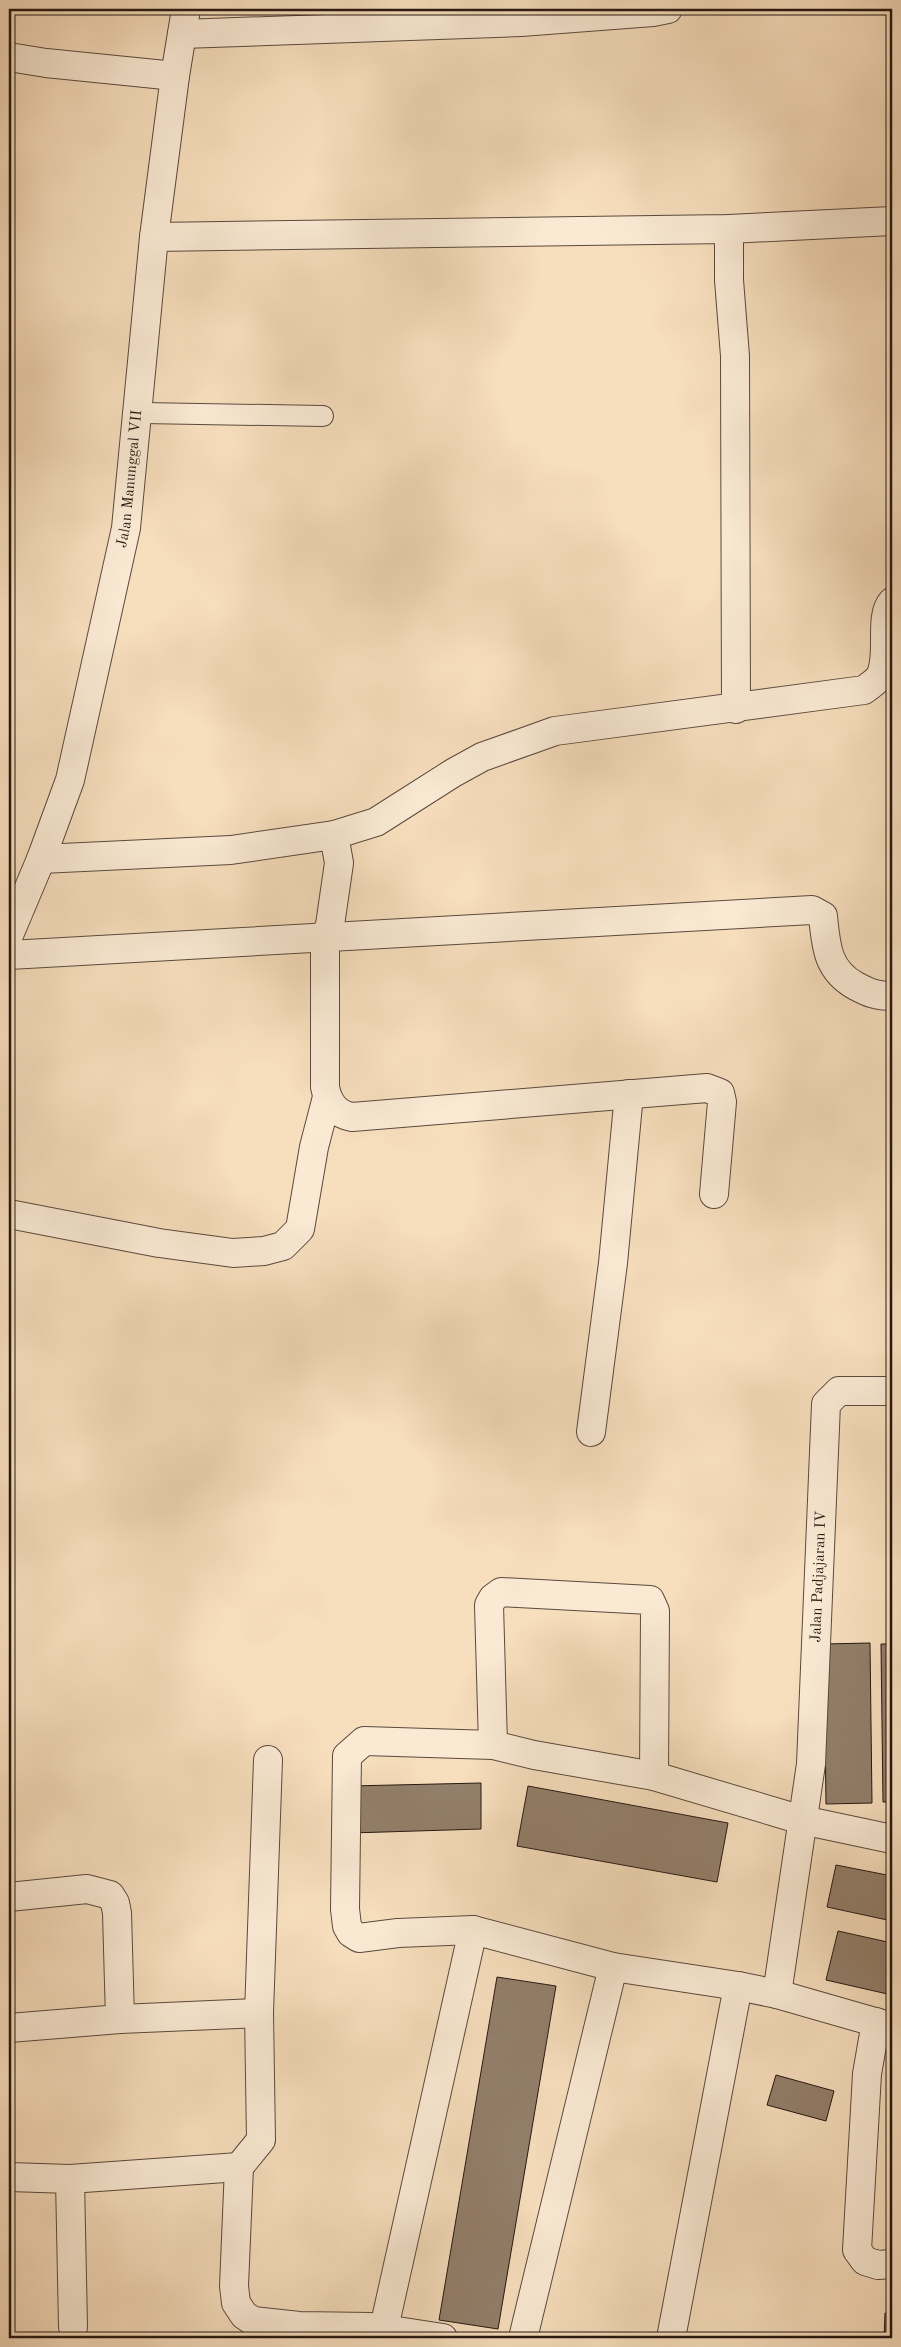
<svg xmlns="http://www.w3.org/2000/svg" width="901" height="2347" font-family="'Old Standard TT',serif">
<style>
.building{fill:#937f6b;stroke:#261813}
.lines{fill:none;stroke-linecap:round;stroke-linejoin:round}
.service-casing{stroke:#5a4a3e;stroke-width:22}
.minor-casing{stroke:#5a4a3e;stroke-width:30}
.tertiary-casing{stroke:#5a4a3e;stroke-width:30}
.service{stroke:#faead4;stroke-width:20}
.minor{stroke:#faead4;stroke-width:28}
.tertiary{stroke:#faead4;stroke-width:28}
.labels{text-anchor:middle;dominant-baseline:central;stroke-width:4;stroke-linejoin:round;paint-order:stroke}
.street-label{font-size:15px;fill:#261813;stroke:#faead4}
</style>
<rect width="100%" height="100%" fill="#f7debd"/>
<filter id="stains"><feTurbulence type="fractalNoise" baseFrequency=".004" numOctaves="4"/><feColorMatrix values="0 0 0 0 .2 0 0 0 0 .09 0 0 0 0 .02 0 0 0 .5 -.17"/></filter>
<radialGradient id="worn" r=".72"><stop offset=".6" stop-color="#630" stop-opacity="0"/><stop offset="1" stop-color="#630" stop-opacity=".3"/></radialGradient>
<g class="building">
<polygon points="870,1643 872,1803 826,1804 824,1644"/>
<polygon points="881,1644 892,1644 892,1802 883,1802"/>
<polygon points="481,1783 481,1829 351,1833 350,1786"/>
<polygon points="528,1786 728,1823 717,1882 517,1846"/>
<polygon points="836,1865 892,1876 892,1921 827,1907"/>
<polygon points="838,1931 892,1943 892,1995 826,1980"/>
<polygon points="497,1977 556,1986 498,2329 439,2320"/>
<polygon points="776,2075 834,2091 826,2121 767,2105"/>
<polygon points="885,2313 892,2314 892,2338 884,2338"/>
</g>
<g class="lines">
<defs>
<polyline id="service" points="142,413 323,416"/>
<g id="minor">
<polyline points="182,34 521,22 653,12 668,9"/>
<polyline points="9,57 46,63 175,76"/>
<polyline points="729,229 729,280 735,356 736,709"/>
<polyline points="154,237 729,229 892,221"/>
<path d="M334 835 376 822 453 773 482 757 555 731 864 690C869 686 878 681 881 674 890 654 879 616 892 602"/>
<path d="M41 859 231 850 334 835 339 863 330 925 325 936V1087C328 1103 336 1114 352 1117L707 1088 720 1093 722 1102 714 1194"/>
<path d="M9 955 812 910 823 916C826 946 827 970 856 986 869 993 877 996 892 996"/>
<polyline points="9,1214 159,1243 233,1253 264,1251 283,1246 300,1229 314,1147 327,1097"/>
<polyline points="591,1432 613,1263 629,1094"/>
<polyline points="493,1745 489,1605 493,1598 501,1592 650,1600 655,1611 654,1776"/>
<polyline points="268,1760 259,2013 261,2140 239,2167 234,2286 236,2303 244,2315 253,2321 299,2326 371,2327 443,2338"/>
<polyline points="892,1839 802,1820 654,1776 534,1755 493,1745 364,1741 347,1756 345,1909 347,1926 351,1933 359,1938 398,1933 473,1930 613,1967 738,1986 777,1994 892,2027"/>
<polyline points="9,1897 87,1889 110,1895 115,1903 117,1913 120,2019"/>
<path id="s1" d="M777 1994 811 1764 826 1404 839 1391H892"/>
<polyline points="876,2022 867,2074 857,2250 865,2261 878,2265 892,2264"/>
<polyline points="9,2028 120,2019 259,2013"/>
<polyline points="9,2177 70,2179 239,2167"/>
<polyline points="70,2179 73,2327"/>
<polyline points="384,2328 473,1930"/>
<polyline points="523,2338 613,1967"/>
<polyline points="671,2338 738,1986"/>
</g>
<g id="tertiary">
<path id="s2" d="M9 935 41 859 70 780 126 528 154 237 175 76 186 9"/>
</g>
</defs>
<use href="#service" class="service-casing"/>
<use href="#minor" class="minor-casing"/>
<use href="#tertiary" class="tertiary-casing"/>
<use href="#service" class="service"/>
<use href="#minor" class="minor"/>
<use href="#tertiary" class="tertiary"/>
</g>
<g class="labels">
<g class="street-label">
<text stroke="none"><textPath href="#s2" startOffset="474">Jalan Manunggal VII</textPath></text>
<text stroke="none"><textPath href="#s1" startOffset="420">Jalan Padjajaran IV</textPath></text>
</g>
</g>
<rect width="901" height="2347" fill="none" stroke="#f7debd" stroke-width="30"/>
<rect x="10" y="10" width="881" height="2327" fill="none" stroke="#261813" stroke-width="2.5"/>
<rect x="15" y="15" width="871" height="2317" fill="none" stroke="#261813"/>
<rect width="100%" height="100%" filter="url(#stains)"/>
<rect width="100%" height="100%" fill="url(#worn)"/>
</svg>
